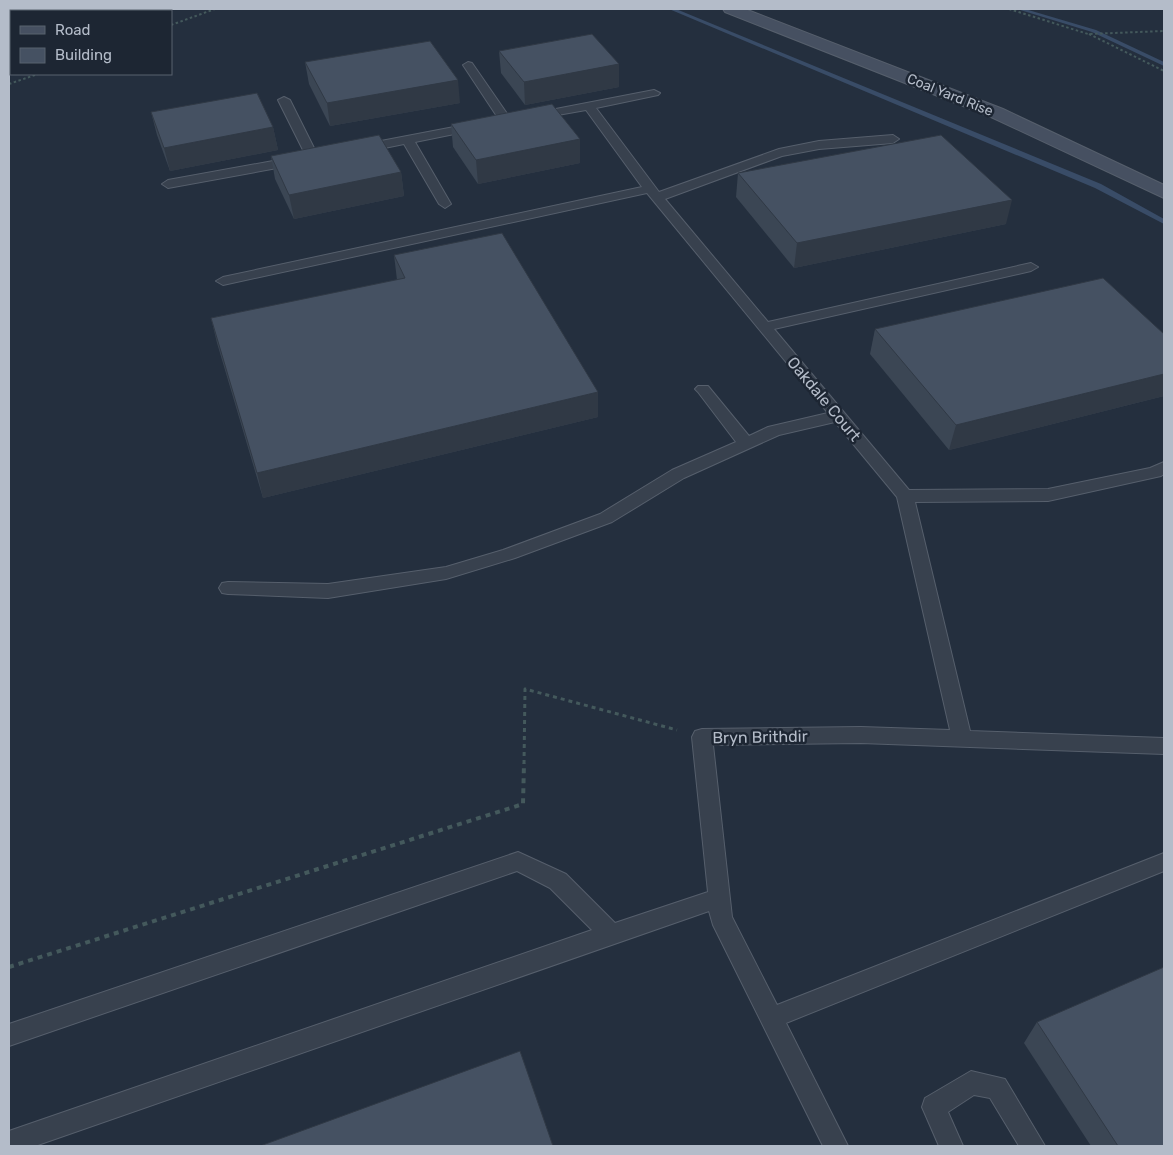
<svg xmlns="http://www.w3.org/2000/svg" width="1173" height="1155" font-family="Rubik,sans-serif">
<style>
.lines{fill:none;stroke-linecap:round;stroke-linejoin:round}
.stream{fill:#394c67;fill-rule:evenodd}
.service-casing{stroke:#565f6c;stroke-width:2}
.secondary-casing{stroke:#565f6c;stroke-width:2}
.path-far2{stroke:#44595c;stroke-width:2;stroke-dasharray:2.5 2.5;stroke-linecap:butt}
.path-far1{stroke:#44595c;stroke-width:3;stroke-dasharray:4 4;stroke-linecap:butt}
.path{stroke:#44595c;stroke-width:4;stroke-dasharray:5 5;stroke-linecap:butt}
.service{fill:#38414e;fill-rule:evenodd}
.secondary{fill:#465061;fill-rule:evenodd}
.wall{fill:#3b4654}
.shaded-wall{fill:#303945}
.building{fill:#455162;stroke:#303945}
.labels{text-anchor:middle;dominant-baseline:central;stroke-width:5;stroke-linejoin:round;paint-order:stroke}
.far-street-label{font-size:14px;fill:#b4bcc9;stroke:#1d2633}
.street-label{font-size:16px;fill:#b4bcc9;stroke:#1d2633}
</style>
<rect width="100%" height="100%" fill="#242f3e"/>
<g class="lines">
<g class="stream">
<polygon points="669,9 676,9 1101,184 1164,219 1164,224 1095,188"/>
<polygon points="1017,9 1025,9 1096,30 1164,62 1164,66 1092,32"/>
</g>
<defs>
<g id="service">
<polygon points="468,62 472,63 512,121 510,123 502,123 500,121 463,65"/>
<polygon points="654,90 660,93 658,95 596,108 659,192 779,149 819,141 893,135 899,139 893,143 819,149 782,156 665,199 768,322 1031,263 1038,267 1031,271 774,329 909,490 1048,489 1150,468 1164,462 1164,474 1161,476 1048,501 915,502 970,731 1164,738 1164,754 861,743 713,745 732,917 777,1005 1164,853 1164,871 786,1023 848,1146 823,1146 713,925 709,911 35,1146 9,1146 9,1131 592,930 550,888 517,871 9,1046 9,1024 518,852 566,874 615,923 708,892 692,737 695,731 702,729 861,727 950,730 897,497 835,422 779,435 684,478 612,522 515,558 446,579 328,598 228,594 222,593 219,588 222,583 228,582 328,584 446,567 503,550 600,514 672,470 736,442 698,392 695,389 698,386 708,386 749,436 768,427 828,413 647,193 223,285 216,281 223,277 642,187 586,110 535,119 529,116 535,113"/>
<polygon points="284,97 290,100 319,158 317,161 309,161 307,158 278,100"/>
<polygon points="475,123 481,127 479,129 415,142 451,204 445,208 439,204 404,144 360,153 354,149 360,145"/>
<polygon points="295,157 301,161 299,164 168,188 162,184 168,180"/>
<polygon points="971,1071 1005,1079 1045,1146 1019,1146 990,1098 974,1095 948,1112 963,1146 939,1146 922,1107 925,1098"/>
</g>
<polygon id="secondary" points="723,9 745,9 1003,109 1164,185 1164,198 991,117 725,12"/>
</defs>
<use href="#service" class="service-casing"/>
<use href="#secondary" class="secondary-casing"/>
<g class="path-far2">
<polyline points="1009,9 1088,34 1164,31"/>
<polyline points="137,11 139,9"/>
<polyline points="171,25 215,9"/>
<polyline points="1089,34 1164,71"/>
<polyline points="9,84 38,74"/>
</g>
<polyline class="path-far1" points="524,764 525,689 677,730"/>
<polyline class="path" points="9,967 523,804 524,763"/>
<use href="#service" class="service"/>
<use href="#secondary" class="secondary"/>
</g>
<g class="wall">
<polygon points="499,51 619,87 525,105 501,73"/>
<polygon points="305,62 460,103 330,126 309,84"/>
<polygon points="151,112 273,127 278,150 170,171 157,135"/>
<polygon points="451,124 580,163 478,184 453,147"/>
<polygon points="271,156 401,172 404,196 294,219 275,179"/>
<polygon points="738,173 1006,224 794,268 736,197"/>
<polygon points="394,255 598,392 598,417 263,498 217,343 211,318 397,280"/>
<polygon points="875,329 1164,334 1164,396 949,450 870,354"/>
<polygon points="1037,1022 1164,1146 1091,1146 1024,1043"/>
</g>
<g class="shaded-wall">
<polygon points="619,64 619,87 525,105 524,82"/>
<polygon points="458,80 460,103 330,126 327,103"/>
<polygon points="273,127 278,150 170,171 164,148"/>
<polygon points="580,139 580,163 478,184 476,160"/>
<polygon points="401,172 404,196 294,219 289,195"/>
<polygon points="1012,200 1006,224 794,268 797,243"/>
<polygon points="1164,374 1164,396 949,450 956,425"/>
<polygon points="598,392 598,417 263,498 257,473"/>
</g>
<g class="building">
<polygon points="592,34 619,64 524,82 499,51"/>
<polygon points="430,41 458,80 327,103 305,62"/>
<polygon points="257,93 273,127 164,148 151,112"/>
<polygon points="552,104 580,139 476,160 451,124"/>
<polygon points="379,135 401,172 289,195 271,156"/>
<polygon points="941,135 1012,200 797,243 738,173"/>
<polygon points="502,233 598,392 257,473 211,318 405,278 394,255"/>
<polygon points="1103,278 1164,334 1164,374 956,425 875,329"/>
<polygon points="1164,967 1164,1146 1118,1146 1037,1022"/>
<polygon points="520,1051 553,1146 260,1146"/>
</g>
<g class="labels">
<g class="far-street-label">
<text transform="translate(950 95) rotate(22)">Coal Yard Rise</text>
</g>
<g class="street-label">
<text transform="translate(824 399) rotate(50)">Oakdale Court</text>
<text transform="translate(760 737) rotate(-1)">Bryn Brithdir</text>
</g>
</g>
<rect width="1173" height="1155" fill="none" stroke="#b4bcc9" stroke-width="20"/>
<rect x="10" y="10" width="162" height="65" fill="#1d2633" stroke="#59626f"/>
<rect x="20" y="26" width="25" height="8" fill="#465061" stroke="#59626f"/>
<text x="55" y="35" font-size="15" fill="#b4bcc9">Road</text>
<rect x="20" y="48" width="25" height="15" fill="#455162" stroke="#59626f"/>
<text x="55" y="60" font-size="15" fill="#b4bcc9">Building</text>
</svg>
